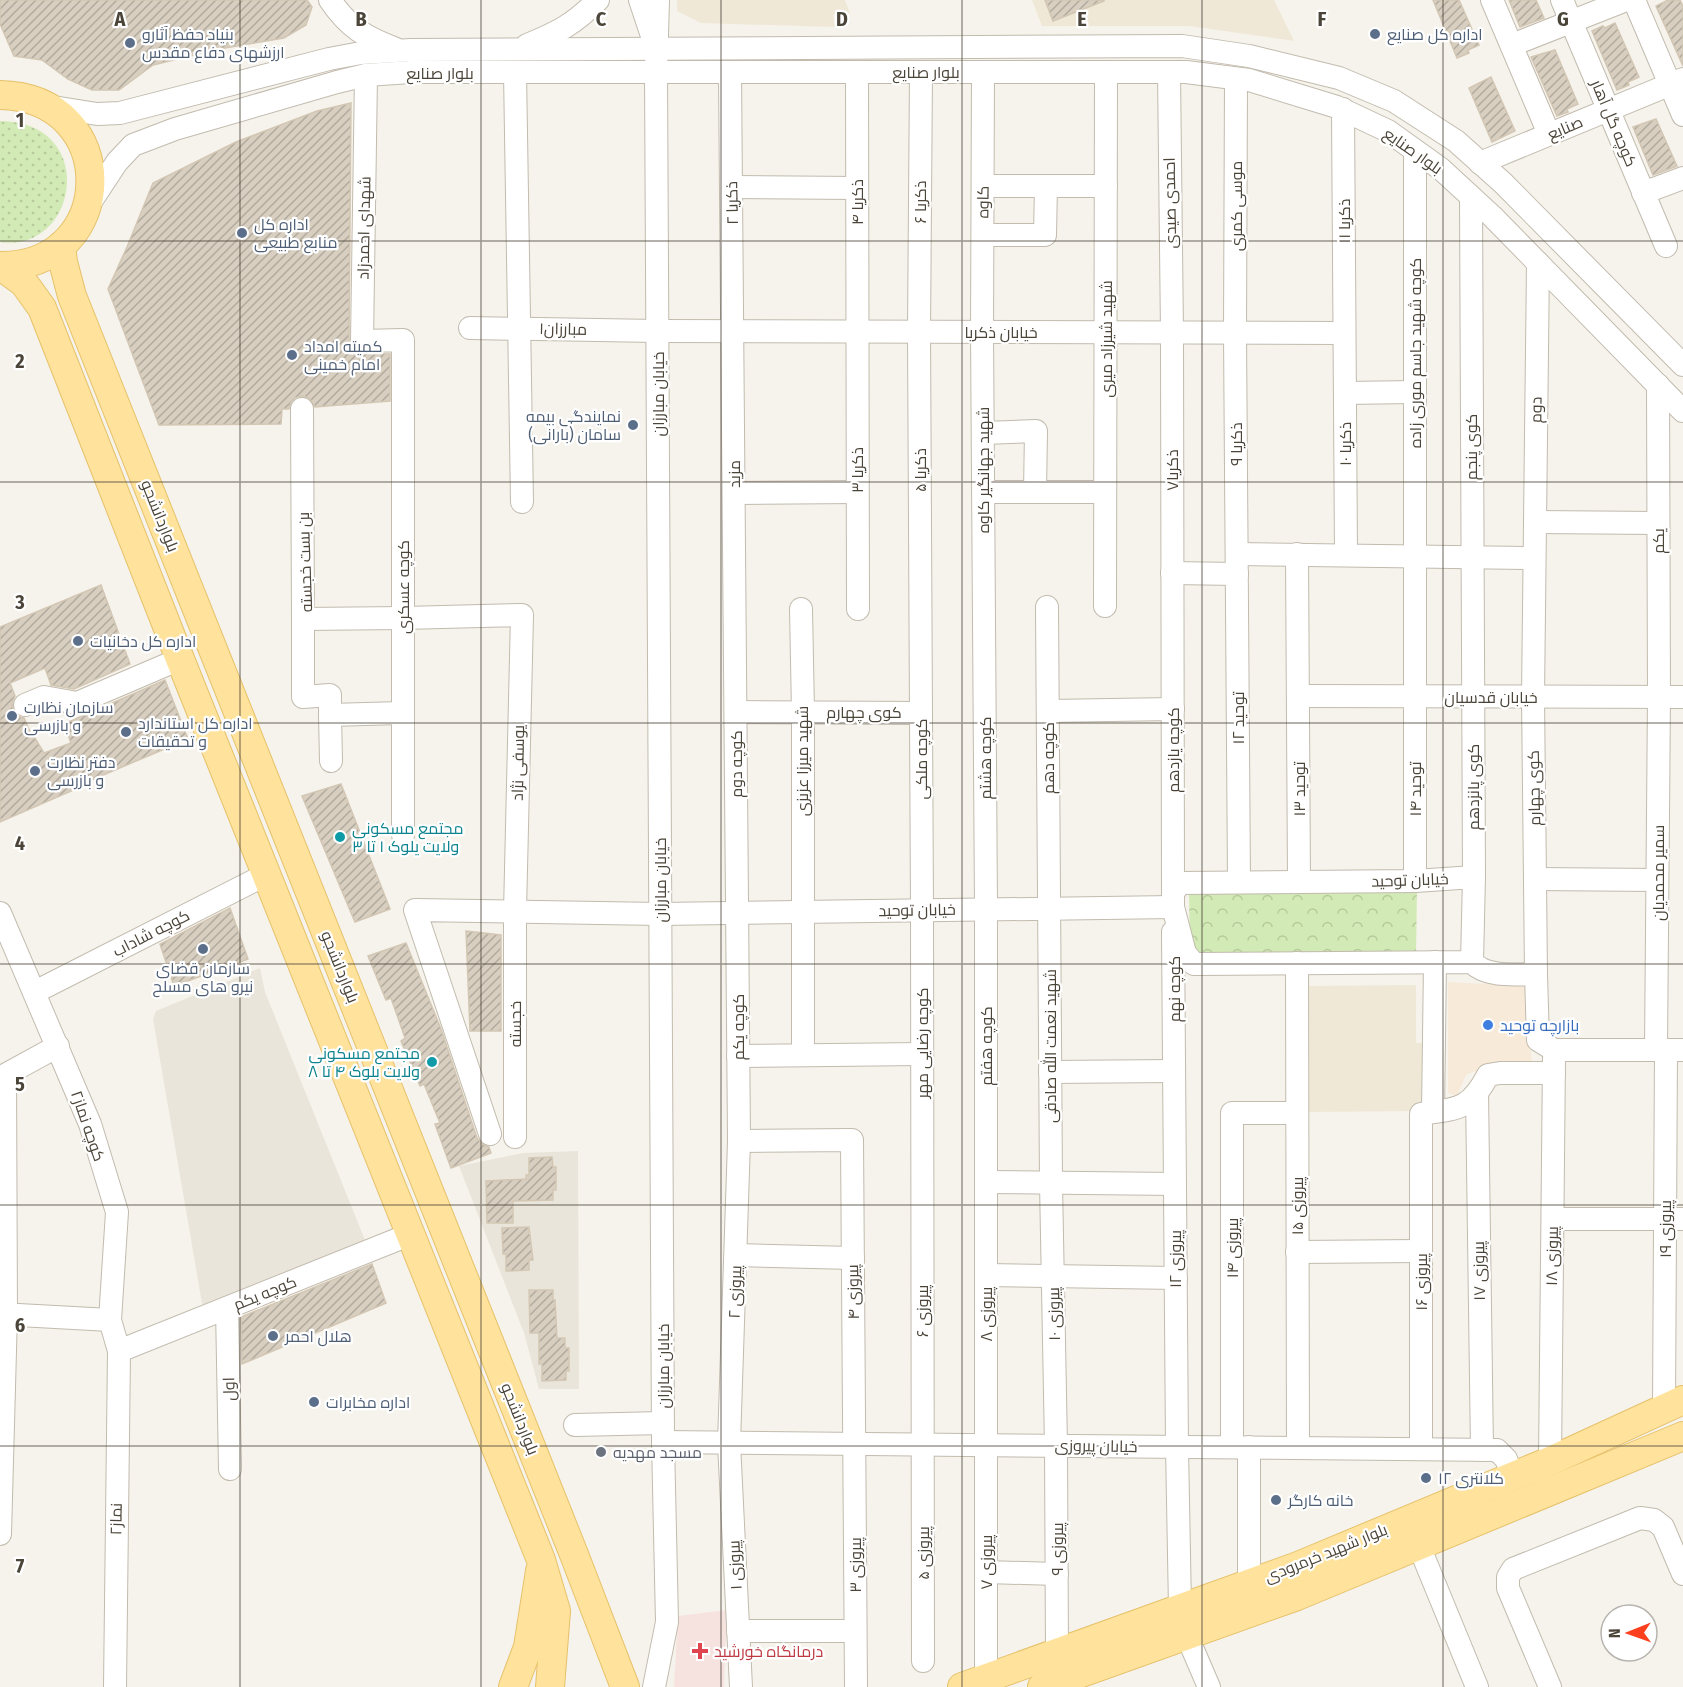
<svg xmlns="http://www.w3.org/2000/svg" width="1683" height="1687" font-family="'Fira Sans Condensed',Cairo,sans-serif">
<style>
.residential{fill:#eae5da}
.commercial{fill:#f7ead8}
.education{fill:#efe8d6}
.medical{fill:#f6e3e0}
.grass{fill:url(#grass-dots)}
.park{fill:url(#park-crowns)}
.building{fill:url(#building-hatch);stroke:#d3c7b4;stroke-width:1.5}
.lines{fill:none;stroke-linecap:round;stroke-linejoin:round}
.minor-casing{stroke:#c2bbae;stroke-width:24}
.major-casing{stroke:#e6c16a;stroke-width:30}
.minor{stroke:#fff;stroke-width:22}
.major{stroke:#ffe39c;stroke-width:28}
.grid{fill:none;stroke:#4b4439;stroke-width:1.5;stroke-opacity:0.55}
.service-dot{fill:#5c6f8a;stroke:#fff;stroke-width:2}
.culture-dot{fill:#0f9aa8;stroke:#fff;stroke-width:2}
.shop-dot{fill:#3f7fe0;stroke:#fff;stroke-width:2}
.worship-dot{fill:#6b7280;stroke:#fff;stroke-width:2}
.health-dot{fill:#e0444e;stroke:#fff;stroke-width:2}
.labels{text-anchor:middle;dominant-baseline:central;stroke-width:4.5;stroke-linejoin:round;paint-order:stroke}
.service-label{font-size:16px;fill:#4e5e75;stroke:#fff;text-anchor:start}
.street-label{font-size:16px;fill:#4b4439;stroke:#fff}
.culture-label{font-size:16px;fill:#0d838f;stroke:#fff;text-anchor:start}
.shop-label{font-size:16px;fill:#366cbe;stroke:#fff;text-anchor:start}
.worship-label{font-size:16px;fill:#5b616d;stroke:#fff;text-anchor:start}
.health-label{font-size:16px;fill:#be3a42;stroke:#fff;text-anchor:start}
.grid-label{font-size:20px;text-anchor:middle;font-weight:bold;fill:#4b4439;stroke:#fff;stroke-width:4.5;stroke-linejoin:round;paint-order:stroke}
</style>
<defs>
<pattern id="grass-dots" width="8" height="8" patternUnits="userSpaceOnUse" patternTransform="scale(1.5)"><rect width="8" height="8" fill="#d2eab5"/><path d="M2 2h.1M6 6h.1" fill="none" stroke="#b6ca9c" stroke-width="1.8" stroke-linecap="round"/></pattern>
<pattern id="park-crowns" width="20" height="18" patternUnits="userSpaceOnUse" patternTransform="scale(1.5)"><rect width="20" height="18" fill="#d2eab5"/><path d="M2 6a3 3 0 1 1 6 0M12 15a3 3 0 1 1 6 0" fill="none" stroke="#b6ca9c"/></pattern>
<pattern id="building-hatch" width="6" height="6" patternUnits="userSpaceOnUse" patternTransform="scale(1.5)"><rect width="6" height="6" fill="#d8cfc1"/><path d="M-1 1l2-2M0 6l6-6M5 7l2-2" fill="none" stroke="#b1aa9e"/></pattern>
</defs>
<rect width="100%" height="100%" fill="#f6f3ec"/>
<g class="residential">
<polygon points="260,968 265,992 367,1245 203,1309 153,1019 156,1011"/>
<polygon points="578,1151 579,1389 539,1389 524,1333 459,1166 523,1153"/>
</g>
<polygon class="commercial" points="1448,982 1525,986 1532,1065 1488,1066 1466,1075 1457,1096 1448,1093"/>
<g class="education">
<polygon points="677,0 845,0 850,13 833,15 835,27 701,23 677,11"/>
<polygon points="1032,0 1274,0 1294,41 1189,26 1042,26"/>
<polygon points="1416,985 1416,1043 1424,1043 1424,1111 1307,1112 1306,986"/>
</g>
<polygon class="medical" points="727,1610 724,1687 674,1687 678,1616"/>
<path class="grass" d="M0 121C100 122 78 254 0 242Z"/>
<polygon class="park" points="1417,887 1416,958 1190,954 1189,893"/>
<g class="building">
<polygon points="0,0 307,0 312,7 306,25 284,38 219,49 153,65 119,90 92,90 68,79 42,60 14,56 0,24"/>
<polygon points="1045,0 1104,0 1104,1 1053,21"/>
<polygon points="1433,0 1459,0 1479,45 1468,50 1469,53 1457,58"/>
<polygon points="1509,0 1536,0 1544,18 1520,27"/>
<polygon points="1668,0 1680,0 1683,7 1683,66 1656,6"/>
<polygon points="1615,23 1639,77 1628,82 1629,85 1617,90 1592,31 1603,26 1605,28"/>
<polygon points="1555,50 1578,104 1567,109 1568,112 1557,116 1531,57"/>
<polygon points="1491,77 1515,131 1492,142 1469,88"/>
<polygon points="351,103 349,341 351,348 356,353 390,354 390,401 315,407 309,398 301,396 295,398 291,402 289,409 282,409 281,424 159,425 108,289 127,247 153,183 236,142 317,111"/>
<polygon points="1656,119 1677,166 1653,175 1633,127"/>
<polygon points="101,585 130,664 74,689 51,685 45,668 10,683 15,696 12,703 13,711 17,716 24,718 33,738 35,738 44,753 71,743 64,724 165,680 188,739 75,787 76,789 0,822 0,627"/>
<polygon points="341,784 390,909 355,922 302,796"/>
<polygon points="230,908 248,959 174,986 160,944"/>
<polygon points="466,931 501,935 501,1031 470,1031"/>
<polygon points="406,943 441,1029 477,1138 482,1144 489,1147 491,1153 451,1168 435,1124 440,1123 424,1084 420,1086 401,1041 405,1038 391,998 386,1000 368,956"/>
<polygon points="552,1157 553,1167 556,1167 556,1190 553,1190 553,1200 513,1201 513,1223 487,1223 486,1181 526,1179 526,1175 529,1175 529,1158"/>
<polygon points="529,1227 533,1260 529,1260 529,1270 506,1271 506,1254 503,1254 502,1228"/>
<polygon points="372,1264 386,1303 242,1364 241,1317"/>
<polygon points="529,1290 553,1290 553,1300 555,1300 557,1338 565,1338 565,1348 569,1348 569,1371 566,1371 566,1380 542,1381 542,1364 539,1364 539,1333 530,1333"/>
</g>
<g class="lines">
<defs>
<g id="minor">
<path d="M330 0C349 28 365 37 396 49"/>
<polyline points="640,0 652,36"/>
<polyline points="1492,0 1549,134"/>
<polyline points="1562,0 1666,246"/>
<polyline points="1634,0 1683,115"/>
<path d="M527 45C559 32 574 24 598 0"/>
<polyline points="1512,45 1626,0"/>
<polyline points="515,72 522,502"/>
<polyline points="857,72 858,609"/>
<polyline points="921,72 919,332 922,910 923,1661"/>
<polyline points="983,72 982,332 986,909 986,1678"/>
<polyline points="1169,72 1172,333 1173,893"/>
<polyline points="730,73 739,1141 729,1443 741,1687"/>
<polyline points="366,75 362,341 403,340 403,835"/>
<polyline points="1236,79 1235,333 1239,882"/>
<polyline points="47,106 97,114 120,113 329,59 361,53 411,50 1182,46 1249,56 1339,78 1394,101 1456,141 1503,183 1683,365"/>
<polyline points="1343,109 1346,554"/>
<polyline points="1480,163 1683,79"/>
<polyline points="983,186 1106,186"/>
<polyline points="731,187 857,188"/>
<polyline points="1643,193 1683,178"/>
<polyline points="1471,197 1474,877"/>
<polyline points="88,206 117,162 133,145 175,129 337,82 366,75 411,72 1186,72 1249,80 1337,107 1388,131 1441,169 1492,216 1683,411"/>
<polyline points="983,235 1045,235 1046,186"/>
<polyline points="470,328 657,331 1344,333"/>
<polyline points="1345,393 1415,392"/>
<polyline points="302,409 303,619 404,618 522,615 515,912 515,1137"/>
<polyline points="983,433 1036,431 1035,492"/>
<polyline points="984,492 1105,492"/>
<polyline points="734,493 857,492"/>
<polyline points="1535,522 1658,523"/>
<polyline points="1237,554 1534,558"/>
<polyline points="1297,554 1299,882"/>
<polyline points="1172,573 1237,574"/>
<polyline points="1105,606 1106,72"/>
<polyline points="1047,607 1051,1183 1056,1446 1057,1653"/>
<polyline points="801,609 803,712 803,1055"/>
<polyline points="303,619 303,697 330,695 330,715 401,713"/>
<polyline points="1298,696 1683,697"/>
<polyline points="25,705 44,697 77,703 180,659"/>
<polyline points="1048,711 1173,709"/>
<polyline points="736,712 921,713"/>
<polyline points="330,715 331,761"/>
<polyline points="1535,879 1657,880"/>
<polyline points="1415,881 1415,151"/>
<polyline points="0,913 90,1124 117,1212 110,1320 119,1351 115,1687"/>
<polyline points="1173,932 1177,1447 1180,1608"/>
<path d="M1472 962 1194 964 1185 953 1173 907V893L1180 883 1415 881 1474 877 1472 962C1486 978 1517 974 1536 974L1538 1040 1554 1050H1683"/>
<polyline points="1297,963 1298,1448"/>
<polyline points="1536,974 1533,697 1538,263"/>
<polyline points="35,992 267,874"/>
<polyline points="1656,1050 1659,697 1658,385"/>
<polyline points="738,1056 922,1054"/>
<polyline points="1050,1072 1174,1071"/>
<polyline points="1477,1093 1482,1450"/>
<polyline points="1433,1112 1435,962"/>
<polyline points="490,1134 415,910 660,914 1173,907"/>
<polyline points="739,1141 852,1140 856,1687"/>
<polyline points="986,1182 1175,1184"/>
<polyline points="1553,1219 1683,1219"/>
<polyline points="1297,1252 1421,1251"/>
<polyline points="736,1255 853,1258"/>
<polyline points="986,1275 1176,1278"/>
<polyline points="227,1308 230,1469"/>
<polyline points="0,1314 110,1320"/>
<polyline points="119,1351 411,1234"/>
<polyline points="1664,1409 1666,1050"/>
<polyline points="575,1425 663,1423"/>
<polyline points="663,1442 1497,1450 1506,1459 1513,1477"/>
<polyline points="1232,1447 1232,1113 1297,1113"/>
<path d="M1421 1449V1114C1457 1109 1470 1110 1488 1075L1500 1073H1554"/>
<polyline points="1550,1461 1554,1058"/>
<polyline points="0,1534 6,1314 5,1075 58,1046"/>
<polyline points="1419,1546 1477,1687"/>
<polyline points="986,1572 1057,1574"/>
<polyline points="1249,1583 1249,1447"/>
<polyline points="738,1631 855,1631"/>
<polyline points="1187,1636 1209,1687"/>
<polyline points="654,1687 667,1622 663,1442 656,72 658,0"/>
<polyline points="1550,1687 1508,1588 1508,1577 1513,1569 1640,1518 1654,1520 1663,1527 1683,1574"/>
</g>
<g id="major">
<path d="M0 95C122 97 119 267 0 266"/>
<polyline points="61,246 63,262 72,296 575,1557 625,1687"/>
<polyline points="1,266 24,283 42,308 180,659 541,1560 556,1611 550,1687"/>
<polyline points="513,1687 528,1647 540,1571"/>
<polyline points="962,1687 1298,1566 1550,1461 1683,1400"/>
<polyline points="1042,1687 1297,1596 1683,1436"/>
</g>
</defs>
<use href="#minor" class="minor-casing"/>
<use href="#major" class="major-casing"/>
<use href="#minor" class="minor"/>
<use href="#major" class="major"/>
</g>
<path class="grid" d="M240 0V1687M481 0V1687M721 0V1687M962 0V1687M1202 0V1687M1443 0V1687M0 241H1683M0 482H1683M0 723H1683M0 964H1683M0 1205H1683M0 1446H1683"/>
<g class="service-dot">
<circle cx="1375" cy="34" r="6"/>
<circle cx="130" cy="43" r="6"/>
<circle cx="242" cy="233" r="6"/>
<circle cx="292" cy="355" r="6"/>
<circle cx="633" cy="425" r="6"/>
<circle cx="78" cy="641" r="6"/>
<circle cx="12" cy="716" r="6"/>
<circle cx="126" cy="732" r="6"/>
<circle cx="35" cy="771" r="6"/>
<circle cx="203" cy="949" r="6"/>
<circle cx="273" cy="1336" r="6"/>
<circle cx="314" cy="1402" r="6"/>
<circle cx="1426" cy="1478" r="6"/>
<circle cx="1276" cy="1500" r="6"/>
</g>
<g class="culture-dot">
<circle cx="340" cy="837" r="6"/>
<circle cx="432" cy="1062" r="6"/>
</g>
<circle class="shop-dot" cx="1488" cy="1025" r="6"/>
<circle class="worship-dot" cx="601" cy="1452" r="6"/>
<path class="health-dot" d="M697 1642h6v6h6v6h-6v6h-6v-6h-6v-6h6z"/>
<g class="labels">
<g class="service-label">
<text x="142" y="34">بنیاد حفظ آثارو<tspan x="142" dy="18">ارزشهای دفاع مقدس</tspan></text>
<text x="1387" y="34">اداره کل صنایع</text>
<text x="254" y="224">اداره کل<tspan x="254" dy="18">منابع طبیعی</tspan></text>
<text x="304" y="346">کمیته امداد<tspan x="304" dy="18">امام خمینی</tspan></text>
<text x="621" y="416" text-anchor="end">نمایندگی بیمه<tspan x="621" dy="18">سامان (بارانی)</tspan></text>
<text x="90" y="641">اداره کل دخانیات</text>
<text x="24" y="707">سازمان نظارت<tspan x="24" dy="18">و بازرسی</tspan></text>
<text x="138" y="723">اداره کل استاندارد<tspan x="138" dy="18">و تحقیقات</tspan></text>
<text x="47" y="762">دفتر نظارت<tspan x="47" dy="18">و بازرسی</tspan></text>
<text x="203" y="968" text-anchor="middle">سازمان قضای<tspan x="203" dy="18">نیرو های مسلح</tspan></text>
<text x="285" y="1336">هلال احمر</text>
<text x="326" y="1402">اداره مخابرات</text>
<text x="1438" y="1478">کلانتری ۱۲</text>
<text x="1288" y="1500">خانه کارگر</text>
</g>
<g class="street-label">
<text x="926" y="72">بلوار صنایع</text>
<text x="440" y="73">بلوار صنایع</text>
<text transform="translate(1614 123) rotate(67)">کوچه گل آهار</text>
<text transform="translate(1565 128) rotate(-23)">صنایع</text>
<text transform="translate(1413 151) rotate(35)">بلوار صنایع</text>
<text transform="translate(857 202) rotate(-90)">ذکریا ۴</text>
<text transform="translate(920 202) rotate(-90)">ذکریا ۶</text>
<text transform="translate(983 202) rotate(-89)">کاوه</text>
<text transform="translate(732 203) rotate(-91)">ذکریا ۲</text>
<text transform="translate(1170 203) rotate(-91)">احمدی صیدی</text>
<text transform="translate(1236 206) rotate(-90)">موسی کمری</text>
<text transform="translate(1344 221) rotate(-90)">ذکریا ۱۱</text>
<text transform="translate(364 228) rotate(-89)">شهدای احمدزاد</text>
<text transform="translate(563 329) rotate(1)">مبارزان۱</text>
<text x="1001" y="332">خیابان ذکریا</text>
<text transform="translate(1106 339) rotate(-90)">شهید شیرزاد میری</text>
<text transform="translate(1415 353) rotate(-90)">کوچه شهید جاسم موری زاده</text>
<text transform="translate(658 394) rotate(-90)">خیابان مبارزان</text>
<text transform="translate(1536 410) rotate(-89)">دوم</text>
<text transform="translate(1236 444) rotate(-90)">ذکریا ۹</text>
<text transform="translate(1345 444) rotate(-90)">ذکریا ۱۰</text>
<text transform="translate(1471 447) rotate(-90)">کوی پنجم</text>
<text transform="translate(857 470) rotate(-90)">ذکریا ۳</text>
<text transform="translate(920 470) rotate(-90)">ذکریا ۵</text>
<text transform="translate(983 470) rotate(-90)">شهید جهانگیر کاوه</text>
<text transform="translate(1172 470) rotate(-90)">ذکریا۷</text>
<text transform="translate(734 474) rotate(-90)">مزید</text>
<text transform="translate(160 516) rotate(68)">بلواردانشجو</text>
<text transform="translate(1658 541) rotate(-90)">یکم</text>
<text transform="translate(305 562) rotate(-92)">بن بست خجسته</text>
<text transform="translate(403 587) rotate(-90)">کوچه عسکری</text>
<text x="1491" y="697">خیابان قدسیان</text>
<text x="864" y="712">کوی چهارم</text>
<text transform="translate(1238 718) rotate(-90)">توحید ۱۲</text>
<text transform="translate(1173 750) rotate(-90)">کوچه یازدهم</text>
<text transform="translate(985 758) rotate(-90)">کوچه هشتم</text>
<text transform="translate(1048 758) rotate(-90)">کوچه دهم</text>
<text transform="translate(921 759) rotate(-90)">کوچه ملکی</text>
<text transform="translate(802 761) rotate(-90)">شهید میرزا عزیزی</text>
<text transform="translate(518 763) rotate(-89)">یوسفی نژاد</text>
<text transform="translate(736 764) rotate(-90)">کوچه دوم</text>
<text transform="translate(1473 787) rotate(-90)">کوی پانزدهم</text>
<text transform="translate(1534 788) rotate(-91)">کوی چهارم</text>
<text transform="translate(1299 789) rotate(-90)">توحید ۱۳</text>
<text transform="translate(1415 789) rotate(-90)">توحید ۱۴</text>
<text transform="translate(1658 873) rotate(-90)">سمیر محمدیان</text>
<text transform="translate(660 880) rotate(-90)">خیابان مبارزان</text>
<text transform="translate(1410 880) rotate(-2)">خیابان توحید</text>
<text transform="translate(917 910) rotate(-1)">خیابان توحید</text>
<text transform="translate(151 933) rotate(-27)">کوچه شاداب</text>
<text transform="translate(340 967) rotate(68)">بلواردانشجو</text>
<text transform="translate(1174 989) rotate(-90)">کوچه نهم</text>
<text transform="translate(515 1024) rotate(-90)">خجسته</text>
<text transform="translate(738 1027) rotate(-90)">کوچه یکم</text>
<text transform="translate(922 1043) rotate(-90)">کوچه رضایی مهر</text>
<text transform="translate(986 1046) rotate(-90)">کوچه هفتم</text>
<text transform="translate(1050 1046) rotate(-90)">شهید نعمت الله صادقی</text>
<text transform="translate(88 1126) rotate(71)">کوچه نماز۲</text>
<text transform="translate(1297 1206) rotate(-90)">پیروزی ۱۵</text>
<text transform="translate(1665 1229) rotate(-90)">پیروزی ۱۹</text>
<text transform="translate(1232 1248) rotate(-90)">پیروزی ۱۴</text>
<text transform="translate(1552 1256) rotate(-89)">پیروزی ۱۸</text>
<text transform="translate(1175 1259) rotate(-90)">پیروزی ۱۲</text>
<text transform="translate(1479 1271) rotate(-91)">پیروزی ۱۷</text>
<text transform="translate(1421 1282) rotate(-90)">پیروزی ۱۶</text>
<text transform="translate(735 1292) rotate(-88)">پیروزی ۲</text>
<text transform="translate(853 1292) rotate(-91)">پیروزی ۴</text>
<text transform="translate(265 1293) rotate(-22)">کوچه یکم</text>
<text transform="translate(922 1311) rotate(-90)">پیروزی ۶</text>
<text transform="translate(986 1314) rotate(-90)">پیروزی ۸</text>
<text transform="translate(1054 1314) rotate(-91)">پیروزی ۱۰</text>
<text transform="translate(663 1366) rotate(-90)">خیابان مبارزان</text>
<text transform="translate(229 1389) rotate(-91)">اول</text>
<text transform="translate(520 1419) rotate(68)">بلواردانشجو</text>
<text transform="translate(1096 1446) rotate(1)">خیابان پیروزی</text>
<text transform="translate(116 1519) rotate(-89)">نماز۲</text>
<text transform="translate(1057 1549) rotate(-90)">پیروزی ۹</text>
<text transform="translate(923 1553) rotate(-90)">پیروزی ۵</text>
<text transform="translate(1326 1553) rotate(-22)">بلوار شهید خرمرودی</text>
<text transform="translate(986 1562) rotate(-90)">پیروزی ۷</text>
<text transform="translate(735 1565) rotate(-93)">پیروزی ۱</text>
<text transform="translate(855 1565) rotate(-90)">پیروزی ۳</text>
</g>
<g class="culture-label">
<text x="352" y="828">مجتمع مسکونی<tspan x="352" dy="18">ولایت یلوک ۱ تا ۳</tspan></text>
<text x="420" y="1053" text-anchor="end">مجتمع مسکونی<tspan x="420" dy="18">ولایت بلوک ۴ تا ۸</tspan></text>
</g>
<g class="shop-label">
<text x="1500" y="1025">بازارچه توحید</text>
</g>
<g class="worship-label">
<text x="613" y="1452">مسجد مهدیه</text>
</g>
<g class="health-label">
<text x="714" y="1651">درمانگاه خورشید</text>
</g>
</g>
<g class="grid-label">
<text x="120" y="26">A</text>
<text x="361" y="26">B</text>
<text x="601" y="26">C</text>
<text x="842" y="26">D</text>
<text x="1082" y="26">E</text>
<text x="1322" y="26">F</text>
<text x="1563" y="26">G</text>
<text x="20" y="127">1</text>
<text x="20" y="368">2</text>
<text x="20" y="609">3</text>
<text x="20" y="850">4</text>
<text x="20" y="1091">5</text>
<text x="20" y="1332">6</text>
<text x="20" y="1573">7</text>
</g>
<g transform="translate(1629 1633) rotate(269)"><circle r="28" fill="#ffffff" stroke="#b7b4b0" stroke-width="1.5"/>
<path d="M0-4.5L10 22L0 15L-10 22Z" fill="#fc3f1d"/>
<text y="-9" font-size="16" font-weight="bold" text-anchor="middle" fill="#4b4439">N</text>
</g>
</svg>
